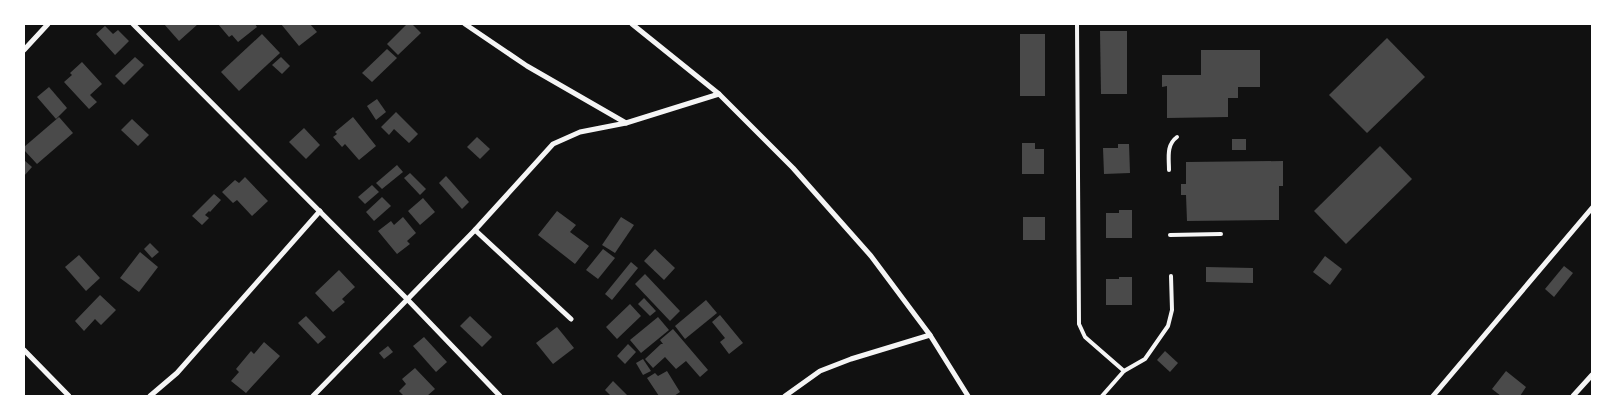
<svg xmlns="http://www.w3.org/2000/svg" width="1616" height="420" font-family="'Public Sans',sans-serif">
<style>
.building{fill:#4a4a4a}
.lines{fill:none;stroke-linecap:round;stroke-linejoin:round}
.service{stroke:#f5f5f5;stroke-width:4}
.minor{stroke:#f5f5f5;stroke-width:5}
</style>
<rect width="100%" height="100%" fill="#111"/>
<g class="building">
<polygon points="164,24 198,24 179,41"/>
<polygon points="218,24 255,24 257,27 238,42 232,35 229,37"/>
<polygon points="281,24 310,24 317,32 299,46"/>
<polygon points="407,24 412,24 421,33 398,55 387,44"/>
<polygon points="105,26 113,34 118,30 129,41 115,55 96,34"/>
<polygon points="1100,31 1127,31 1127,94 1101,94"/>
<polygon points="262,34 280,53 239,91 221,72"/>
<rect x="1020" y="34" width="25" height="62"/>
<polygon points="1387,38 1425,77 1367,133 1329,95"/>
<polygon points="387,49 397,58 372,82 362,73"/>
<polygon points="1201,50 1260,50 1260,87 1238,87 1238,98 1228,98 1228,117 1167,118 1167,86 1162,87 1162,75 1201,75"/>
<polygon points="135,57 144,65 124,85 115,76"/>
<polygon points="281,57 290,66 282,74 272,65"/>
<polygon points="82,62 102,84 90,95 97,102 89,109 64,82 72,75 70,73"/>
<polygon points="49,87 67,108 56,119 37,97"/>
<polygon points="377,99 386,112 376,120 367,106"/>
<polygon points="396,112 418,134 409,143 394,129 389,135 381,127"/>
<polygon points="59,117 73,133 37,164 24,150 24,147"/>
<polygon points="353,117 376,146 359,160 345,144 342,147 333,137 337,134 335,132"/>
<polygon points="132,119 149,135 138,146 121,130"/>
<polygon points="304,128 320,145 306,159 289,142"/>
<polygon points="477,137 490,149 480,159 467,147"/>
<rect x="1232" y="139" width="14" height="11"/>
<polygon points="1022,143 1035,143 1035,149 1044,149 1044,174 1022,174"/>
<polygon points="1118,144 1129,144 1130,173 1104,174 1103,148 1118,148"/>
<polygon points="1380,146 1412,179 1346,244 1314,211"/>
<polygon points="24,160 32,167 24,176"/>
<polygon points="1283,161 1283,186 1279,186 1279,220 1187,221 1186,195 1181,195 1181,184 1186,184 1186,162"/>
<polygon points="397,165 403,172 382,189 376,183"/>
<polygon points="410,173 426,189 420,195 404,178"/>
<polygon points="446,176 469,202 462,209 439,183"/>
<polygon points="245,177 268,201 252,216 237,200 233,203 222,192 235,180 239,183"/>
<polygon points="372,185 379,192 365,204 358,197"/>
<polygon points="214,194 221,200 210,212 209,211 205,215 209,218 202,225 192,216"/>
<polygon points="382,197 391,206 374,221 366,212"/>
<polygon points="423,198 435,212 420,225 408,211"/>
<polygon points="1119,210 1132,210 1132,238 1106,238 1106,213 1119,213"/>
<polygon points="557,211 576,225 570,232 589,246 575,264 538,235"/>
<polygon points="403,217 416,233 407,241 410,244 397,254 378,231 391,221 394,225"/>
<polygon points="621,217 634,225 615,253 602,245"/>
<rect x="1023" y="217" width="22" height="23"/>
<polygon points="150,243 159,252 152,258 144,249"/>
<polygon points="603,249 615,258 598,279 586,270"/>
<polygon points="655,249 675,268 664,280 644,261"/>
<polygon points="140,252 158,267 139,292 120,278"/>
<polygon points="79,255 100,278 86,291 65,267"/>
<polygon points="1325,256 1342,269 1330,285 1313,272"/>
<polygon points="631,262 638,268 612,300 605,294"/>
<polygon points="1564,266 1573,273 1554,297 1545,289"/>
<polygon points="1206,267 1253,268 1253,283 1206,282"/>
<polygon points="339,270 355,287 342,299 345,302 333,312 315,293"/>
<polygon points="645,274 680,311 670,321 635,284"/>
<polygon points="1119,277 1132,277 1132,305 1106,305 1106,279 1119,279"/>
<polygon points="100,295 116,310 101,325 95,319 84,331 75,321"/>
<polygon points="644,298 656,311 650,316 638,304"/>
<polygon points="706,300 717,313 685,339 675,326"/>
<polygon points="630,304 641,316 617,339 606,327"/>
<polygon points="720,315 743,343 729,354 720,342 725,338 712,322"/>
<polygon points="306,316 326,337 318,344 298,323"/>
<polygon points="470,316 492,337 482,347 460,326"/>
<polygon points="658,317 669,330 641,353 630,340"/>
<polygon points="557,327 574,348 553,364 536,343"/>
<polygon points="673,329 708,370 700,377 686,361 676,369 665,357 653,368 645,359 661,344 663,344 660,340"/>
<polygon points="424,337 447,362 436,372 413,346"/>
<polygon points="264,342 280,356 246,393 231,381 239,372 236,369 251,351 254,354"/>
<polygon points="628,344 636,352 625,364 617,356"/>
<polygon points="388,346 393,352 384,359 379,353"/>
<polygon points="1165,351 1178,363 1170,372 1157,360"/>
<polygon points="643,359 651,371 643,375 636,363"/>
<polygon points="415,368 435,389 427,396 404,396 399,391 406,384 402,379"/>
<polygon points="667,371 680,392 674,396 659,396 647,378 655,373 658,376"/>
<polygon points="1506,371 1526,387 1520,396 1501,396 1492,389"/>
<polygon points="613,381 628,396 611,396 605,390"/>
</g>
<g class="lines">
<g class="service">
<polyline points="1077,24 1079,324 1085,337 1124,371"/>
<path d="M1169 170C1169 158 1166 145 1177 137"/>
<polyline points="1170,235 1221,234"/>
<polyline points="1102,396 1124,371 1145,359 1168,326 1172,310 1171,276"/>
</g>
<g class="minor">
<polyline points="133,24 407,299 500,396"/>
<polyline points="465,24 527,66 626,123"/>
<polyline points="632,24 719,94 793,168 871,256 930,335 968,396"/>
<polyline points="24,50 48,24"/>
<polyline points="475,230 571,319"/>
<polyline points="24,350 69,396"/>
<polyline points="150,396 177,373 320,211"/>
<polyline points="313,396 475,230 553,144 580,132 626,123 719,94"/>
<polyline points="785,396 820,371 851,359 930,335"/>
<polyline points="1433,396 1592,208"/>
<polyline points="1573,396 1592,375"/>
</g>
</g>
<rect width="1616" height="420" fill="none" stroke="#ffffff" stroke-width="50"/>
</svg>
